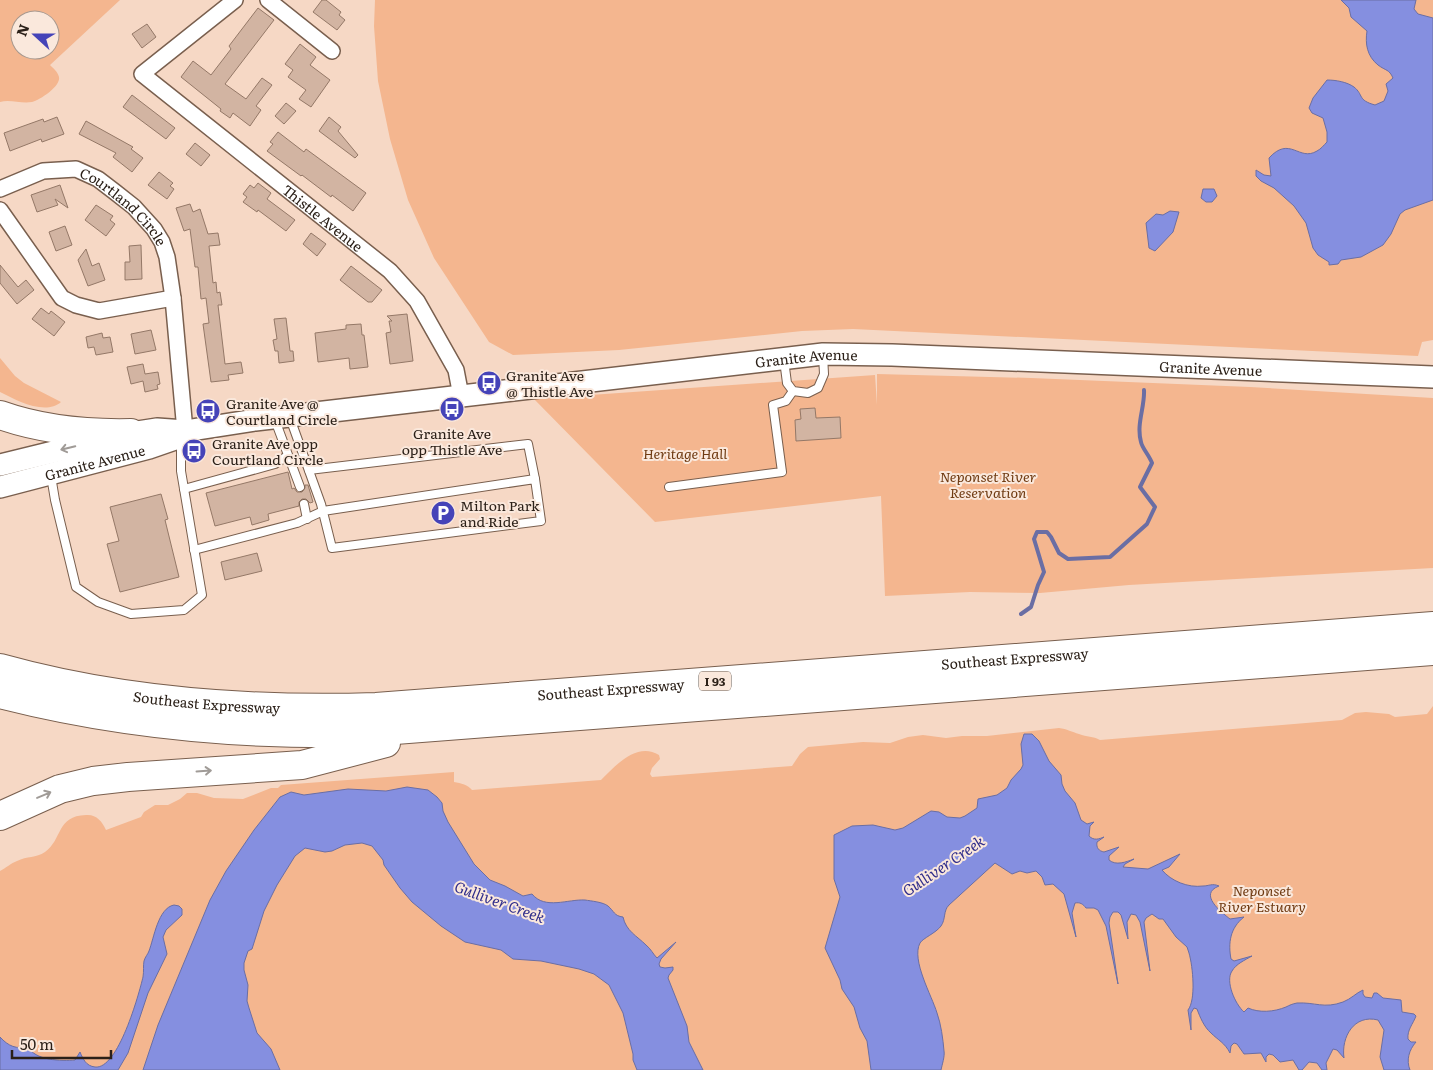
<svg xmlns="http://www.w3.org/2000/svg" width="1433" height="1070" font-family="Literata,serif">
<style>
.green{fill:#f4b68f;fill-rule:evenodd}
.water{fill:#858fe0;stroke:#6a6ea4}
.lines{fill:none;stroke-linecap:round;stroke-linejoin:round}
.stream{stroke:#6a6ea4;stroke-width:4}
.building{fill:#d2b4a2;stroke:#947867}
.service-casing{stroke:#795f4e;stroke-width:10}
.minor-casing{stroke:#795f4e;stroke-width:18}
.secondary-casing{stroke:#795f4e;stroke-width:24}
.motorway-casing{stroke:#795f4e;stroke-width:30}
.service{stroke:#fff;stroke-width:8}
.minor{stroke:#fff;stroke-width:15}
.secondary{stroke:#fff;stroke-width:21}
.motorway{stroke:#fff;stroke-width:28}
.oneway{stroke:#a09b97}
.labels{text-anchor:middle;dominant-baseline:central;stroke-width:4;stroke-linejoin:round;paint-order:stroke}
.shield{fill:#fae8dc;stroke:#695c53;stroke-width:1}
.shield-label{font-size:12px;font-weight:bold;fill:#2b2018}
.street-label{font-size:14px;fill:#2b2018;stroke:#fae8dc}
.poi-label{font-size:14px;fill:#2b2018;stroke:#fae8dc;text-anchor:start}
.park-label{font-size:14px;font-style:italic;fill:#6f3a11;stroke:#fae8dc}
.water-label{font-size:15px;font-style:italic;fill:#302d8b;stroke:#fae8dc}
</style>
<rect width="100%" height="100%" fill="#f6d8c5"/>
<g class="green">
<path d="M0 0H120L50 65C53 68 58 72 59 77 61 86 40 100 32 102 21 104 10 99 0 102ZM20 20H50V50H20Z"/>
<polygon points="375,0 1433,0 1433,340 1422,342 1418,356 853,329 802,331 619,350 513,355 489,342 434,258 408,200 390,139 378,81 374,26"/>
<path d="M0 358 15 376 24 383 61 402C45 416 16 400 0 392Z"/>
<polygon points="877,374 1031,378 1250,387 1433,398 1433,568 1129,585 1040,593 970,592 885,596 881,496 655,522 534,399 875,375 877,405"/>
<path d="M1433 706V1070H0V871C6 868 11 863 17 861 27 856 36 858 45 852 63 839 56 816 86 815 96 814 102 821 106 830L141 817 144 812 155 805H168L180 799 187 793H197L214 798 243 799 271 788H278L281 785 454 772V782C461 783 468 785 472 790L601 780C615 766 637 741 659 755L660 759 652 768 650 774 652 777 792 766 800 754 808 747 863 742 890 743 908 737 923 735 946 738 962 736H987L1059 728C1067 729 1072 732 1079 734 1087 737 1093 736 1100 740L1342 720 1355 713 1366 712 1389 714 1395 717 1427 714Z"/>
</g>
<g class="water">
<path d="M1341 0H1416L1414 9 1418 14 1433 18V200L1405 210 1400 214 1391 234 1383 245 1361 257 1341 260 1338 264 1329 265V262L1318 255 1313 248 1306 223 1294 206 1274 188 1261 181 1256 176V170L1264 175 1271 176 1269 158C1290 135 1299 162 1317 151 1321 149 1324 145 1327 142V132L1323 118 1312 113 1309 108 1313 98 1327 80C1336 80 1347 82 1354 87 1364 95 1357 100 1375 105L1384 101 1388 91 1386 84 1393 78C1389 69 1386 71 1378 65 1367 56 1365 44 1367 31L1351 17 1349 8Z"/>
<polygon points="1203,189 1214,189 1217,196 1212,202 1206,202 1201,198"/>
<polygon points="1170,211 1179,212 1173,232 1155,251 1149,248 1146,223 1156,214 1163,215"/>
<path d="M1024 734H1032L1039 741 1049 761 1061 775 1062 784 1065 791 1075 803 1081 820 1087 824 1094 822 1090 826 1089 836C1094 841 1099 839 1104 837L1097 842C1096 848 1099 851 1104 852L1119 847 1109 856V860C1116 866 1126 862 1134 859L1125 864 1123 867 1148 869 1180 854 1169 867 1162 870C1171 881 1188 888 1203 886 1209 886 1212 883 1219 886 1198 894 1221 912 1230 919L1244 917C1230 928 1228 943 1231 959L1234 961 1252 956C1245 960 1236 964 1232 971 1225 981 1235 1004 1244 1012L1248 1008C1259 1013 1274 1012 1286 1007 1290 1005 1292 1004 1297 1003 1315 1002 1324 1009 1343 1002 1351 999 1356 993 1363 990V994L1365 997 1372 998 1374 993H1377L1383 998 1401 1000 1402 1012 1414 1014 1416 1016C1413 1024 1407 1030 1408 1039L1411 1042H1416C1409 1050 1406 1060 1410 1070H1384L1380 1057 1384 1030 1378 1020C1354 1014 1341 1037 1344 1058L1337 1050 1333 1049 1326 1063 1327 1070H1322L1317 1063 1309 1062 1302 1070H1299L1293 1060 1280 1062 1273 1055 1269 1054 1266 1057V1062L1261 1053 1244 1054 1237 1044 1234 1043 1231 1046 1230 1053C1225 1043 1218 1040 1211 1033 1204 1027 1200 1017 1197 1009L1194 1008 1191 1013V1030L1188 1010C1196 1000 1193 967 1189 953L1187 947 1176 937 1163 919H1159L1152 914 1146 918 1144 922 1150 971 1140 922 1136 915 1131 914 1127 922 1128 939 1121 915 1118 912H1113L1110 917 1109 923 1118 984 1106 926 1098 910 1094 908H1086C1083 904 1080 902 1075 903L1072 913 1076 937 1064 894 1053 884 1045 885 1042 877 1036 871 1027 873 1020 871 1012 874 995 863 949 905C943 911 946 919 941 926 936 933 923 938 920 943 911 960 932 996 937 1013 941 1024 943 1039 944 1051 945 1056 942 1065 941 1070H871L867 1041 860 1028 854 1007 842 989 840 980 825 948 840 897 834 879V835L852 826 873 825 895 830 903 828 931 811 939 812 947 817 960 818 965 816 977 808 978 799 997 795 1007 788 1011 780 1021 769 1023 765 1021 744Z"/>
<path d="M407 787 428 790 437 797 442 803 443 811 448 822 474 864 490 880 505 886 523 896 532 894C545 910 568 899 585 900 591 901 603 902 608 906 614 911 614 916 623 917 626 931 637 936 646 945 651 949 653 954 657 958L676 942 661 959 659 964 660 967 665 968 673 967V970L669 975 668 978 687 1026 689 1042 703 1070H637L633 1060V1054L623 1013 609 985 594 974 579 969 541 961 513 959 501 950 465 942 441 926 412 902 400 888 384 865 383 860 372 846 362 843 345 845 332 851 325 852 305 848 295 856 277 885 264 911 252 949 248 951 244 963V970L248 985 247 1001 249 1008 257 1033 271 1049 280 1070H143L158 1025 210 900 226 871 254 830 280 797 291 792 304 795 348 789 386 791Z"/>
<path d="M174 905 179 906 182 909V915L166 930 163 937 167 954 148 993 128 1053 118 1070H0V1037C8 1046 17 1050 28 1046 34 1061 62 1061 75 1060L80 1052C83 1059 86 1066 95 1067 118 1070 139 994 143 977 144 971 143 966 144 961 145 957 148 954 149 951 154 938 158 908 174 905Z"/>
</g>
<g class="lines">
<path class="stream" d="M1021 614 1031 607 1038 585 1044 572 1034 539 1037 532H1047L1051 537 1059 553 1068 559 1110 557 1147 524 1155 507 1140 487 1152 463C1149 455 1142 448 1141 442 1136 424 1145 407 1144 390"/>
</g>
<g class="building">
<polygon points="322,0 326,0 341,12 339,15 345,20 337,30 313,12"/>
<polygon points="258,8 274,20 225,84 246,99 262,78 272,85 256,106 261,110 250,126 233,113 230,118 220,111 221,109 181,77 193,61 211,75 231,49 229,46"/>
<polygon points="147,24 156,37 142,48 132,34"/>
<polygon points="300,44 316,57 310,65 330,80 311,107 299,99 306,90 288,77 293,70 285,64"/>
<polygon points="132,95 175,128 166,139 123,107"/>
<polygon points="286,103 296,111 284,124 275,116"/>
<polygon points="57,117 64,134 42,142 41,139 10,151 4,133 43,119 44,122"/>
<polygon points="329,117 341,127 338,131 358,155 355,158 319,131"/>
<polygon points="86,121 133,147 131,149 143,158 132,172 113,157 116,153 79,134"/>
<polygon points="278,132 304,152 306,149 366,193 353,211 332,195 331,197 302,175 301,176 267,151 273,144 270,142"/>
<polygon points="195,143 210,155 201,166 186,154"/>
<polygon points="159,172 173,183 170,186 174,189 167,199 148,185"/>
<polygon points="258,183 271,193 267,199 295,220 286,231 258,210 257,212 243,202 247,197 243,194 250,185 254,188"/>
<polygon points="60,185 68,208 55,199 58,205 37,212 31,195"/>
<polygon points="190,204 193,212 200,209 208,234 218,233 220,245 209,246 213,283 216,282 217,293 220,292 222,305 218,305 225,364 241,362 243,373 228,375 229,380 211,382 203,324 209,323 206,298 201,299 198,267 195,267 190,229 184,231 176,208"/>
<polygon points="96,205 113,216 110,220 115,224 106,236 85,220"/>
<polygon points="65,226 72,245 56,251 49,232"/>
<polygon points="311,233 326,244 317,256 303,244"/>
<polygon points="141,245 142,279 125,280 125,262 130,262 129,246"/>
<polygon points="86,249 92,266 99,263 105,280 88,286 78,260"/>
<polygon points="0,265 18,287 26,280 34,290 17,304 0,283"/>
<polygon points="351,266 382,290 372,302 368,302 340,280"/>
<polygon points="41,308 49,314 51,311 65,322 54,336 32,319"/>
<polygon points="407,314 413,361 390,364 386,333 391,332 389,321 392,321 387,316"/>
<polygon points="286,318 290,351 293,351 294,361 279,363 278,351 275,351 273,340 277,339 274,319"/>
<polygon points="361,324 362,335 364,335 368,367 350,369 349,358 318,362 315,333 346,329 346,325"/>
<polygon points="151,330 156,350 135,354 131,334"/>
<polygon points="102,333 103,338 110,337 113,352 96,355 94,347 88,348 86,337"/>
<polygon points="143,364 145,374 158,372 160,384 157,385 158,389 145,392 143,381 131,384 127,367"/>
<polygon points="815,408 816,418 840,417 841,438 796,441 795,420 801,419 800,409"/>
<polygon points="288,472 292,489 294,488 297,492 302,492 305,488 305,485 308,485 313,502 310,503 306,499 302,499 299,502 299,506 268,514 269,520 252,525 250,517 215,526 206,493"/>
<polygon points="161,494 168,519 165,520 179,577 120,592 107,544 119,541 110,507"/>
<polygon points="257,553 262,571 225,580 221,562"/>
</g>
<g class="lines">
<defs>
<g id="service">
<polyline points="784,360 787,383 793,391 808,393 818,388 824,374 823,355"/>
<polyline points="275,420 300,487"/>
<polyline points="309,470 528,444 535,479"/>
<polyline points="51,476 55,500 76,587 98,602 131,614 184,610 202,595 181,471 181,450 183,438"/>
<polyline points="669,487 782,472 773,405 786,401 793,391"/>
<polyline points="184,489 275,464 287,456"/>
<polyline points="304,504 307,519"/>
<polyline points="194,550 297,523 323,511 535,479 541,521 332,548 321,504 290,418"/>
</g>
<g id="minor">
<path id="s1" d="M235 0 142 74 390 271 417 301 456 370 461 396"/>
<polyline points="268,0 332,51"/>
<path id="s2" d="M0 189 43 171 76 169 98 179 115 192 134 207 154 229 162 242 167 257 173 298 185 431"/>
<polyline points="0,210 62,298 76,305 99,311 173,298"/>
</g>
<g id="secondary">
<path id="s3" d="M0 465 131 433 157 429 185 431 255 420 823 354 892 355 1433 377"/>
<path id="s4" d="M0 487 149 448 175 439 185 431"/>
</g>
<g id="motorway">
<path d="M0 415C42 430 86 434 131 433"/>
<path id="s5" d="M0 668C122 702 250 711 376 707L1433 626"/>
<path d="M0 694C117 724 235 735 356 733L1433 651"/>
<polyline points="0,816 60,789 93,781 128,777 302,765 386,743"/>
</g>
</defs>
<use href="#service" class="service-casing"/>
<use href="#minor" class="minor-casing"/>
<use href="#secondary" class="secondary-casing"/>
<use href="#motorway" class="motorway-casing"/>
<use href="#service" class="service"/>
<use href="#minor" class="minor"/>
<use href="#secondary" class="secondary"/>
<use href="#motorway" class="motorway"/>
</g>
<defs><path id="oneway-shaft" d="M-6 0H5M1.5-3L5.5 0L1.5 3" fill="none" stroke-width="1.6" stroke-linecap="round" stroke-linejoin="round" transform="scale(1.25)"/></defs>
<g class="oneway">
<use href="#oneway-shaft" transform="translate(68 448) rotate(166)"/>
<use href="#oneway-shaft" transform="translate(204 771) rotate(-4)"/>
<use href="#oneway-shaft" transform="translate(44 795) rotate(-23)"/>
</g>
<defs>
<symbol id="bus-disc" viewBox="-11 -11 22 22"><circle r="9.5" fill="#4543b8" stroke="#fae8dc"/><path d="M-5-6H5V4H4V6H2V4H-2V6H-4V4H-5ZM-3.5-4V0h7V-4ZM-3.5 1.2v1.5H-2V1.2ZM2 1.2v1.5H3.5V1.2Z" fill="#fff"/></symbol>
<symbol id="parking-disc" viewBox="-11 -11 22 22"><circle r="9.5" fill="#4543b8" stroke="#fae8dc"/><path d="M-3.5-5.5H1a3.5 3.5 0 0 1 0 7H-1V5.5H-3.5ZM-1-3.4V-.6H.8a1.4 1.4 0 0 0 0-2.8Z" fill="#fff"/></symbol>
</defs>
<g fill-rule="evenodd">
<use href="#bus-disc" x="475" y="369" width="28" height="28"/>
<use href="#bus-disc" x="438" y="395" width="28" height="28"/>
<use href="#bus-disc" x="194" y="397" width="28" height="28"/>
<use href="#bus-disc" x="180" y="437" width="28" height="28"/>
<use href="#parking-disc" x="429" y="499" width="28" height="28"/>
</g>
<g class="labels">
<rect class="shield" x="699" y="671.5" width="32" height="19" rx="4"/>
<g class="shield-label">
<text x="715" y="681">I 93</text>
</g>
<g class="street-label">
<text stroke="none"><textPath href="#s2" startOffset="141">Courtland Circle</textPath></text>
<text stroke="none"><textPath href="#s1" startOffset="350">Thistle Avenue</textPath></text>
<text stroke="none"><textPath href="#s3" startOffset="815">Granite Avenue</textPath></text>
<text stroke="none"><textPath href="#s3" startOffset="1220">Granite Avenue</textPath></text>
<text stroke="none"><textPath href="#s4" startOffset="98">Granite Avenue</textPath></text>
<text stroke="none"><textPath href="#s5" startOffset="1020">Southeast Expressway</textPath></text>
<text stroke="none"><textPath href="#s5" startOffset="615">Southeast Expressway</textPath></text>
<text stroke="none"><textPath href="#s5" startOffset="210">Southeast Expressway</textPath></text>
</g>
<g class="poi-label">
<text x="506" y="375">Granite Ave<tspan x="506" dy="16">@ Thistle Ave</tspan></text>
<text x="226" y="403">Granite Ave @<tspan x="226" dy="16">Courtland Circle</tspan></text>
<text x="452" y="433" text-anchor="middle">Granite Ave<tspan x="452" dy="16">opp Thistle Ave</tspan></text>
<text x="212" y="443">Granite Ave opp<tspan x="212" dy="16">Courtland Circle</tspan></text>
<text x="460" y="505">Milton Park<tspan x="460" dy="16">and Ride</tspan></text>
</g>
<g class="park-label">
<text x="685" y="453">Heritage Hall</text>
<text x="988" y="476">Neponset River<tspan x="988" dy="16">Reservation</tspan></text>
<text x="1262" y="890">Neponset<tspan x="1262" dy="16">River Estuary</tspan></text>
</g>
<g class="water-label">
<text transform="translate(943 865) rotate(-34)">Gulliver Creek</text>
<text transform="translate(500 901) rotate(20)">Gulliver Creek</text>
</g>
</g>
<g transform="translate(35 35) rotate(291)"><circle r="24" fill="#fae8dc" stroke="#a7988e"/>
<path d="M0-4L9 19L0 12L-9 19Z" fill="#4543b8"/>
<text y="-8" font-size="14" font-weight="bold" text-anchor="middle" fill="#2b2018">N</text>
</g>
<path d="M12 1050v8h99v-8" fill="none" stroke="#2b2018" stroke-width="2.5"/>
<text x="20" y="1050" font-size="15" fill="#2b2018" stroke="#fae8dc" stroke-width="4" paint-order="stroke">50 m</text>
</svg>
